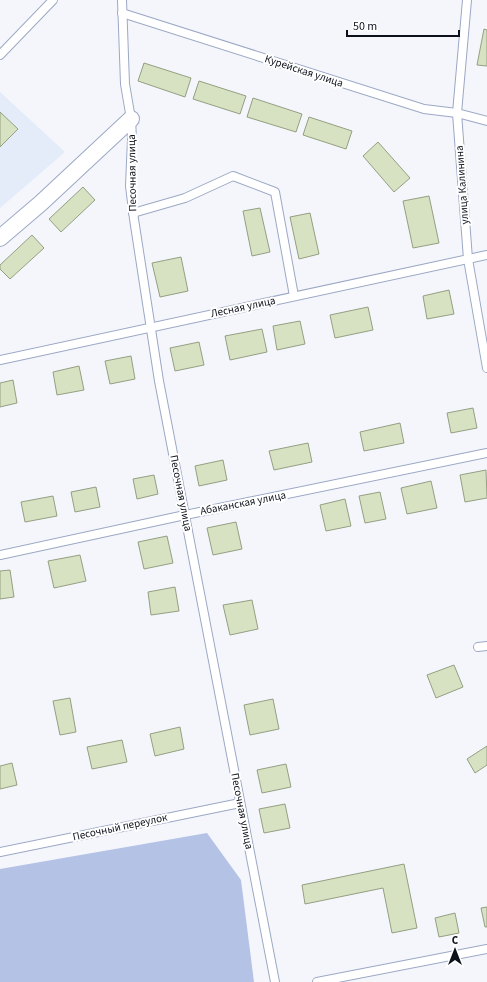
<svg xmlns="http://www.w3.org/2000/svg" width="487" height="982" font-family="'Source Sans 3',sans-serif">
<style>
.built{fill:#e4ebf9}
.green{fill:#b4c3e5}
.building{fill:#d7e2c3;stroke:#959f82}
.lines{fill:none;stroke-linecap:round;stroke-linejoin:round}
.lane-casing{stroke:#9ca8c4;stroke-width:10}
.street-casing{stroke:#9ca8c4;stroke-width:18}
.lane{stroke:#fff;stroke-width:8}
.street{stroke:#fff;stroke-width:16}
.labels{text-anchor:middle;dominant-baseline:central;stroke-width:4;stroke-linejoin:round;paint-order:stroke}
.street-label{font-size:11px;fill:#0d111b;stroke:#fff}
</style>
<rect width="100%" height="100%" fill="#f4f6fc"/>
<polygon class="built" points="0,92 65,152 0,208"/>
<polygon class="green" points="207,833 241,880 254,982 0,982 0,869"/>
<g class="building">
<polygon points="484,29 487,30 487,66 477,65"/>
<polygon points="144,63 191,78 185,97 138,81"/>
<polygon points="199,81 246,96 240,114 193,99"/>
<polygon points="253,98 302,114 296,132 247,117"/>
<polygon points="0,112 18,129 0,147"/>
<polygon points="309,117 352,131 346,149 303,135"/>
<polygon points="378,142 410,178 394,192 363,156"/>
<polygon points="83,187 95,200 61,232 49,219"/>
<polygon points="429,196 439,243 413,248 403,201"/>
<polygon points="260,208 270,252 252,256 243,211"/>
<polygon points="310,213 319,254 299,259 290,217"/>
<polygon points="32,235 44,248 10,279 0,269 0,265"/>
<polygon points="181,257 188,291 160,297 152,263"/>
<polygon points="449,290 454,314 427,319 423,296"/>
<polygon points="368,307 373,330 335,338 330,315"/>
<polygon points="300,321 305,344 277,350 273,326"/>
<polygon points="262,329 267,352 230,360 225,336"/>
<polygon points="199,342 204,365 175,371 170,348"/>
<polygon points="131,356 135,379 110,384 105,361"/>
<polygon points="79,366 84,390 57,395 53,372"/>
<polygon points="13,380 17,403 0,407 0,383"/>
<polygon points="473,408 477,428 451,433 447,413"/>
<polygon points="400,423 404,443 364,451 360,432"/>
<polygon points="308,443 312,462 274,470 269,451"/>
<polygon points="223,460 227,480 199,486 195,466"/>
<polygon points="486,470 487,498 465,502 460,475"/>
<polygon points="154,475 158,494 137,499 133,479"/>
<polygon points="431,481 437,508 407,514 401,488"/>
<polygon points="96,487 100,507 75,512 71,492"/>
<polygon points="380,492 386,519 365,523 359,496"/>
<polygon points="53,496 57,516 25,522 21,502"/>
<polygon points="345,499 351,526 326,531 320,505"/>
<polygon points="236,522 242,549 213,555 207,528"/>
<polygon points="167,536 173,563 144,569 138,542"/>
<polygon points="80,555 86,581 54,588 48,561"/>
<polygon points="10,570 14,597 0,599 0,571"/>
<polygon points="175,587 179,611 151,615 148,592"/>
<polygon points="252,600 258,629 230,635 223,605"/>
<polygon points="454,665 463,687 436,698 427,675"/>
<polygon points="70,698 76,732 60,735 53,701"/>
<polygon points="273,699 279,729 250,735 244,705"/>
<polygon points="180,727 184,749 155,756 150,734"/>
<polygon points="122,740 127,762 92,769 87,747"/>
<polygon points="487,746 487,765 475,773 467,759"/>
<polygon points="12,763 17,785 0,789 0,766"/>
<polygon points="286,764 291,787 262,793 257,770"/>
<polygon points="285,804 290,828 264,833 259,809"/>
<polygon points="404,864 417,928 392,933 383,888 305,904 302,885"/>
<polygon points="487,907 487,927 485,927 481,908"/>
<polygon points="455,913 459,933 439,937 435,918"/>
</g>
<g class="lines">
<defs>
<g id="lane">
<polyline points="122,0 125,84 131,119 132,139 130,186 134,219 159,381 275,982"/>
<polyline points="467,0 457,113 468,259 487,368"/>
<polyline points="122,13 424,109 457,113 487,121"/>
<polyline points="0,55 53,0"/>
<polyline points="133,213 185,198 233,176 275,192 294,296"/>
<polyline points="0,360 487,255"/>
<polyline points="0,555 185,515 487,453"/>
<polyline points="478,647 487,646"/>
<polyline points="0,852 240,803"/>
<polyline points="317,982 487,949"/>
</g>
<polyline id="street" points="0,238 41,203 131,119"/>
</defs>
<use href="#lane" class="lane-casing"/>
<use href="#street" class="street-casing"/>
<use href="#lane" class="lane"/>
<use href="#street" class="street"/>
</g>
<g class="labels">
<g class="street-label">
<text transform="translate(304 71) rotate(18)">Курейская улица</text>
<text transform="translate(132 173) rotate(-91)">Песочная улица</text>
<text transform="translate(462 185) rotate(-94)">улица Калинина</text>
<text transform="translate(243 307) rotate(-12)">Лесная улица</text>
<text transform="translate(181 493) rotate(79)">Песочная улица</text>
<text transform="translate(243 503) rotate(-11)">Абаканская улица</text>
<text transform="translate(242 811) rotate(79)">Песочная улица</text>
<text transform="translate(120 827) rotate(-12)">Песочный переулок</text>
</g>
</g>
<g transform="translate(455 950)" stroke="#ffffff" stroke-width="3" paint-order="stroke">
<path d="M0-3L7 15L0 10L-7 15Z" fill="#0d111b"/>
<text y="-6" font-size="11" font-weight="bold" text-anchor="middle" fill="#0d111b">С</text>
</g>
<path d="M347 30v6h112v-6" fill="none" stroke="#0d111b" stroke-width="2"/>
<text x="353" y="30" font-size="12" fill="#0d111b" stroke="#ffffff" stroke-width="3" paint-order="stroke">50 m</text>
</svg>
